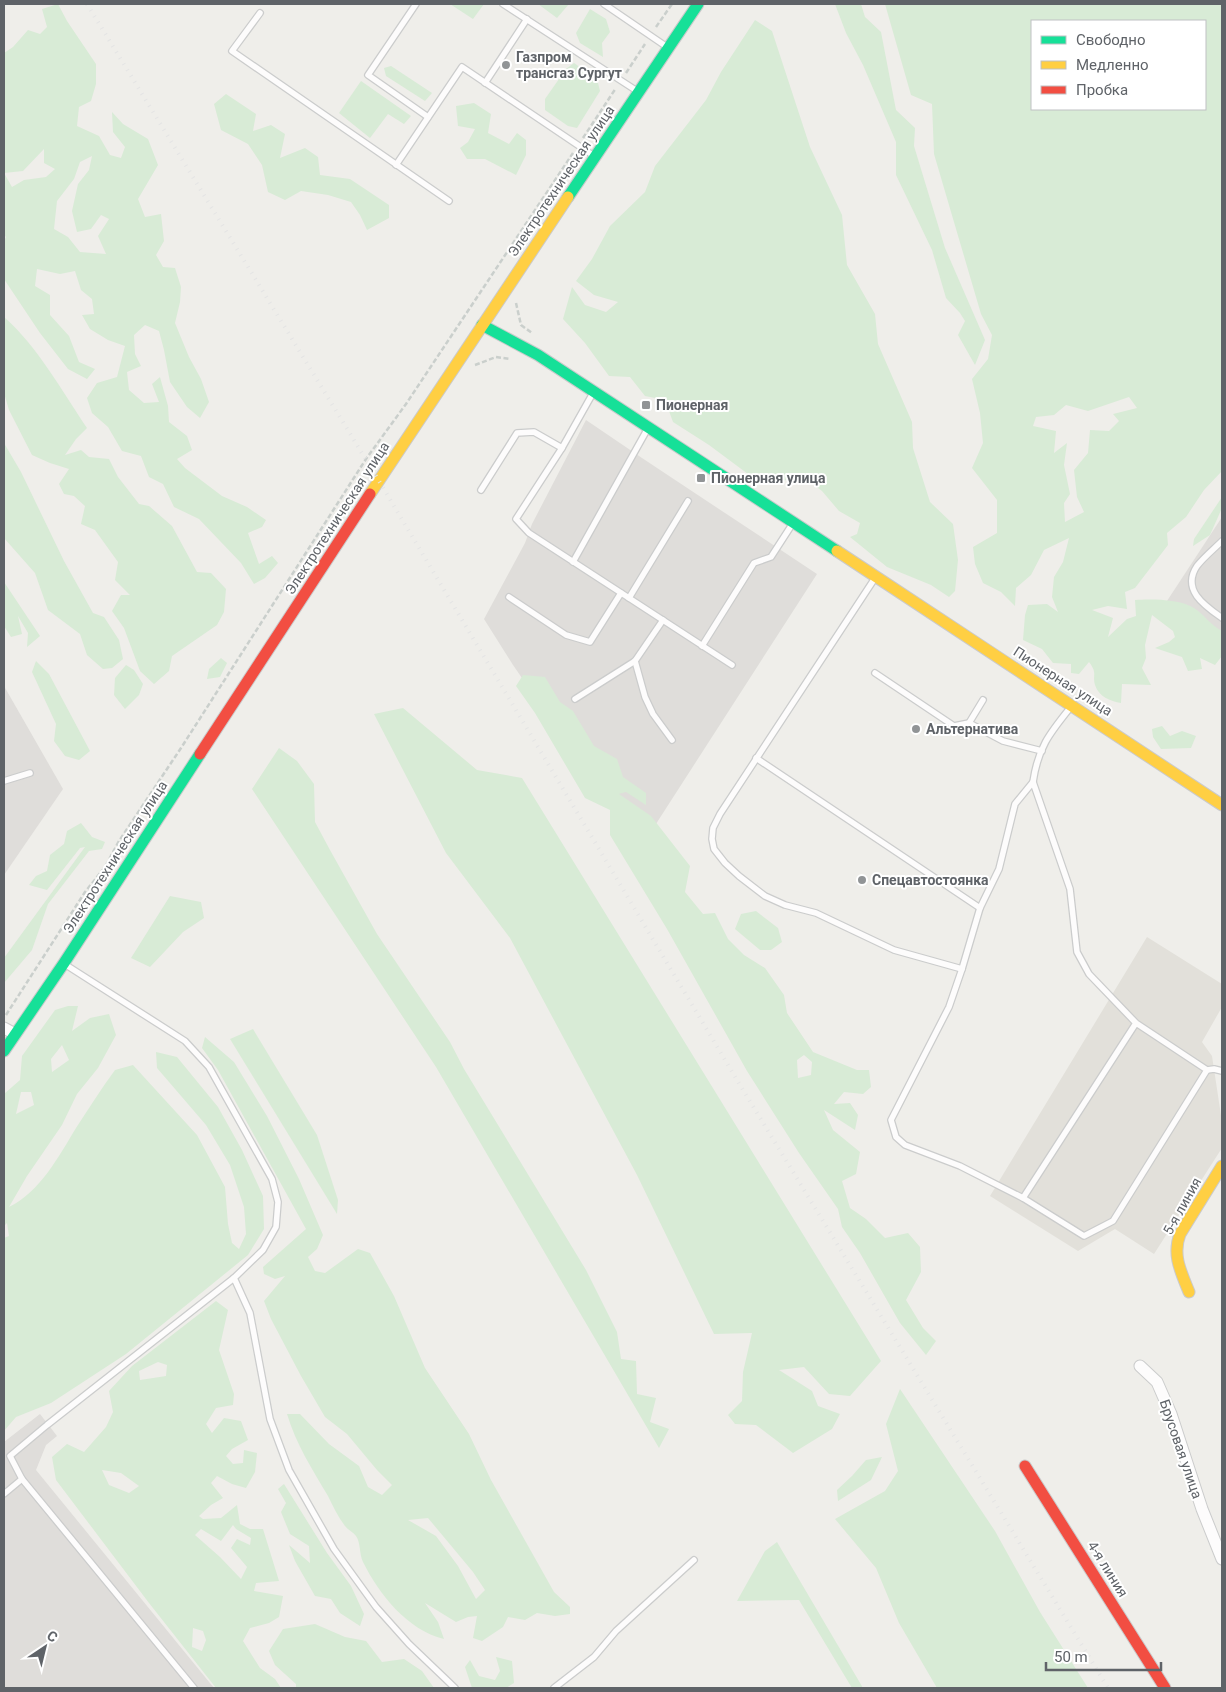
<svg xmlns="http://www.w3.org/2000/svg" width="1226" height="1692" font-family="Roboto,sans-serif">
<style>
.industrial{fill:#dfddda}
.education{fill:#e2e0da}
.green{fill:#d8ebd6;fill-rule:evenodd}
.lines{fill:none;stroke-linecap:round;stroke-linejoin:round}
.lane-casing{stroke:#cbcccc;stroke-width:8}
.street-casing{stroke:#cbcccc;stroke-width:13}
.fast-casing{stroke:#cacacb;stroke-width:13}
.slow-casing{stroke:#cacacb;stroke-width:13}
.jam-casing{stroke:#cacacb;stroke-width:13}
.path{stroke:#cacfcc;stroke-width:2.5;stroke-dasharray:5 2.5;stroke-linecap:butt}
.lane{stroke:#fdfcfc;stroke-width:5.5}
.street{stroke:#fdfcfc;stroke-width:11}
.fast{stroke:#16e098;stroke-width:11}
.slow{stroke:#ffcf43;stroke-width:11}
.jam{stroke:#f24e42;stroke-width:11}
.rail{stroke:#e4e4e4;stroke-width:4;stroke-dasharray:1 6;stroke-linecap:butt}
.poi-dot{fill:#919496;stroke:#fff;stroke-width:2}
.labels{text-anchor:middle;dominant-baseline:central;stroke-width:4;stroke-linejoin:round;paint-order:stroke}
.poi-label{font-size:14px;font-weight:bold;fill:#5f6368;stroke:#fff;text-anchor:start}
.street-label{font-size:14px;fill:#5f6368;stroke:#fff}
</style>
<rect width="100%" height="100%" fill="#efeeea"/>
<g class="industrial">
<polygon points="586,420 642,458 817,574 654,827 625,827 513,665 484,619 525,543 532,524"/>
<polygon points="1222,517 1222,638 1167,601"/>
<polygon points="4,686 63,789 4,875"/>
<polygon points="40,1414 57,1436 46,1445 36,1470 214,1688 4,1688 4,1442"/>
</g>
<polygon class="education" points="1147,937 1222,984 1222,1007 1202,1042 1212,1056 1222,1122 1222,1148 1154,1254 1115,1229 1078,1251 990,1196"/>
<g class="green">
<path d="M58 4 67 21 96 64V84L91 101 79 107 77 126 99 136 110 155 121 158 125 147 113 132 112 112 123 124 148 139 158 165 138 199 145 217 161 214 164 241 156 255 163 267 175 268 181 287 180 302 175 323 189 357 201 379 209 402 200 418 187 407 170 382 164 350 159 331 145 325 134 335 135 354 141 366 127 372 129 390 144 403 159 402 152 384 160 377 168 406 169 422 187 436 192 450 177 459 185 468 222 496 247 507 266 520 262 527 248 533 259 564 272 556 278 563 265 578 254 584 241 563 199 519 174 507 163 484 149 477 141 456 122 451 108 427 92 413 87 398 97 383 117 377 125 346 108 340 90 329 82 315 94 314 92 299 81 290 75 271 60 274 37 269 35 286 50 295V315L69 336 79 362 95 369 87 379 68 369 40 333 4 279V241L6 237 4 235V53L13 47 28 30 40 34 47 27 42 9ZM44 149V163L55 169 46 177 24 180 12 187 4 173 23 171ZM92 156 89 170 78 184 72 211 77 232 91 229 101 215 109 219 98 236 106 254 80 252 68 237 54 229 57 201 74 179 80 162Z"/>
<polygon points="450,4 484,4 473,19"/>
<polygon points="538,4 569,4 557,18"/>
<polygon points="835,4 861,4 865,17 881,32 896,110 915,128 914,146 945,248 985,340 975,365 958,335 965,321 960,313 946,298 932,250 896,175 896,142 863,65 846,33"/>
<path d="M885 4H1222V471L1204 490 1186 517 1167 533 1168 545 1135 588 1125 592 1127 609 1108 606 1092 610 1113 618 1108 637 1127 619 1136 616 1135 600C1151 599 1180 599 1194 608 1204 614 1209 624 1222 631V656L1215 665 1200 658 1202 669 1188 671 1182 657 1155 648 1169 642 1175 637 1173 631 1152 615 1145 645 1146 658 1142 668 1151 685 1122 684 1121 703C1110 701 1099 697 1095 685 1092 674 1098 674 1089 662L1079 674 1071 673V664L1053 663 1042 649 1023 640 1025 615 1028 605 1047 604 1058 612 1052 597 1054 577 1063 562 1069 538 1044 550 1031 575 1016 588 1015 606 1001 592 983 583 975 564 973 547 997 533V500L972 468 983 443 980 413 972 379 988 359 992 335 981 314 934 154 932 104 911 95ZM1032 21H1205V109H1032ZM1129 397 1137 408 1113 414 1119 421 1109 431 1090 430 1088 453 1074 470 1077 497 1084 512 1065 522 1064 503 1070 494 1064 465 1067 443 1054 453 1056 431 1033 426 1036 417 1054 415 1066 405 1088 411Z"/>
<polygon points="590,9 606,19 610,32 602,43 603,57 580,43 576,33"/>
<polygon points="755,20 772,31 810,147 842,215 847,265 875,314 878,344 912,422 913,448 930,502 953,524 958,560 955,591 949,597 931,585 887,567 850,537 857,534 860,523 839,511 822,491 810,482 793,479 768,483 752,477 709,445 673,422 665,400 645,396 630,377 609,376 585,343 563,319 572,287 585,305 606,312 618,302 594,295 576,281 592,259 610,226 645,192 655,166 706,100 721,72"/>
<polygon points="574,63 597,79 600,91 577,128 568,126 545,110 545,99 566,69"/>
<polygon points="391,66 432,93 425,101 386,76 384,68"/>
<polygon points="361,81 411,116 404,124 388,114 370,138 339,113"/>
<polygon points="226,94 256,114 253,131 271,125 285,134 280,158 305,148 318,157 320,175 350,179 389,205 389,218 367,230 360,215 351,202 328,195 301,191 285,200 268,192 262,165 248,144 221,130 214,104"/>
<polygon points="474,103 491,114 488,133 509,144 517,133 526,140 526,155 516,175 485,159 467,159 460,148 468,142 475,129 458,126 456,106"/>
<path d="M4 317C38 347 62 391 87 428L76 439 65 455 81 450 89 457 109 459 118 477 139 504 149 506 172 526 197 572 211 573 226 589 224 612 217 625 172 656 169 671 154 684 140 671 124 628 112 611 121 595H130L115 580 118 562 95 530 81 524 85 506 74 496 64 494 59 484 69 469 50 463 32 455 9 410 4 393Z"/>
<polygon points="4,443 21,472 64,561 93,613 104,617 119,640 123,659 112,668 103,669 87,655 80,634 48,610 35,573 4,538"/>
<polygon points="1222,497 1222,508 1210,535 1193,546 1194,539"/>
<polygon points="4,582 40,636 27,647 28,633 18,616 22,634 11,637 4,626"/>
<polygon points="221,658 227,663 220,677 207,679 209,669"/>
<polygon points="36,661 49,674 90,751 79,760 65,756 54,741 56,724 32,672"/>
<polygon points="126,665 134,670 143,684 139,695 125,709 114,695 115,678"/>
<path d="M523 675 545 677 560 702 573 711 594 746 617 759 623 777 646 793V805L626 792 619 794 651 816 690 866 685 892 703 914 715 913 728 939 744 955 765 968 784 995 787 1013 813 1052 857 1070H869L871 1087 863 1094 844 1092 834 1104 850 1103 858 1115 855 1130 824 1110 833 1130 860 1152 856 1174 842 1181 850 1208 866 1219 885 1238 908 1233 920 1247 921 1272 906 1300 923 1328 936 1341 926 1355 900 1323 860 1253 842 1227 838 1209 799 1153 747 1071 667 929 610 835V810L585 798 535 713 516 686ZM804 1055 812 1062 811 1075 798 1078 797 1060Z"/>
<polygon points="403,708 477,770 522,778 881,1361 850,1396 829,1394 804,1367 779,1370 812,1391 818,1406 840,1414 832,1429 793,1453 756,1425 735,1424 728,1415 742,1401 743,1372 752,1333 714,1334 637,1175 510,938 446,853 374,714"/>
<polygon points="1162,726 1170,736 1182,731 1196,736 1191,748 1161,749 1153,737 1152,729"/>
<polygon points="279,748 297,761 314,784 315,822 330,850 377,934 450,1042 464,1069 586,1270 617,1332 621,1359 636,1361 637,1394 656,1398 650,1422 669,1429 659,1448 436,1067 252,789"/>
<polygon points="81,823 92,837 105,842 102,849 89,851 48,904 32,950 4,983 4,958 85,847 80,848 47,890 29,885 36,876 47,871 50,855 64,844 67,831"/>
<polygon points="170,896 201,902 204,918 183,932 150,967 131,958"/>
<polygon points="756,911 778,928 782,942 771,950 760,950 735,929 741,914"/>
<path d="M68 1006H78L72 1031 90 1018 109 1014 116 1035 98 1068 77 1094 62 1125 27 1176 9 1207C40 1192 59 1156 76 1128 89 1108 101 1089 115 1070L133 1065 197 1135 225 1187 228 1224 232 1243 239 1249 246 1234 244 1207 230 1165 206 1125 157 1068 156 1052 177 1057 218 1107 242 1150 263 1196 264 1229 248 1255 126 1354 51 1403 16 1417 4 1431V1238L9 1236 7 1223 4 1226V1094L20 1080 22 1056 55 1010ZM62 1045 69 1060 52 1072 51 1059ZM21 1092H31L34 1105 16 1114Z"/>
<polygon points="253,1029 317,1135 338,1200 337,1214 230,1039"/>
<path d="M205 1037 234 1062 267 1116 299 1179 323 1235 317 1249 308 1257 315 1271 325 1273 358 1249 370 1253 394 1296 425 1368 469 1434 491 1480 554 1592 570 1607V1614L555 1616 537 1613 525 1620 508 1617 503 1627 482 1641 473 1638 477 1616 468 1617 456 1622 425 1603 438 1622 444 1639C407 1630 379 1594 363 1562 359 1554 361 1543 356 1536 353 1532 348 1530 345 1526 338 1517 333 1506 328 1496 312 1469 296 1444 287 1414H300L329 1444 359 1466 368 1487 382 1495 392 1485 377 1470 347 1434 325 1417 301 1376 271 1319 264 1301 285 1276 275 1279 264 1274 263 1267 306 1229 218 1070 202 1048ZM428 1518 473 1572 485 1590 476 1599 458 1566 436 1536 408 1520Z"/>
<path d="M216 1301 228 1310 219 1350 234 1394 233 1405 216 1408 206 1424 212 1433 224 1418 241 1421 248 1440 232 1449 226 1456 233 1464 243 1463 244 1450 257 1453 255 1472 246 1488 232 1484 217 1476 211 1483 223 1498 211 1505 199 1516 203 1519 221 1518 237 1505 240 1524 250 1529H263L279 1581 256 1583 254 1591 283 1596 279 1617 269 1623 250 1628 243 1641 260 1668 275 1679 281 1688H216L149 1603 56 1480 52 1457 67 1444 84 1452 106 1427 113 1412 109 1391 132 1366ZM158 1362 167 1365 166 1376 140 1380 139 1371ZM102 1470 121 1473 139 1486 129 1493 109 1485ZM233 1525 236 1529 251 1538 250 1545 237 1539 231 1548 247 1567 241 1579 220 1557 195 1535 201 1529 221 1541ZM193 1628 203 1631 206 1640 202 1651 192 1647Z"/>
<polygon points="900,1389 995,1531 1040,1612 1088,1688 937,1688 899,1623 876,1568 835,1519 885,1491 898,1471 886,1424"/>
<polygon points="882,1457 871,1480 838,1501 837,1490 852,1476 866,1460"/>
<polygon points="284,1484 327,1553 351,1586 364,1614 360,1626 340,1613 331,1599 315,1596 295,1561 289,1545 310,1563 309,1546 290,1534 281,1512 286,1503 278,1489"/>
<polygon points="777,1542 863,1688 852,1688 799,1600 737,1601 765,1551"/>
<polygon points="315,1624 345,1637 366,1641 382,1662 404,1659 422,1671 434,1688 296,1688 296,1684 275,1665 269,1651 283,1629"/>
<polygon points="496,1657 512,1661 514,1683 506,1688 472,1688 465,1667 470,1660 479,1676 495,1680 500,1671"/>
</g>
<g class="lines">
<defs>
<g id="lane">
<polyline points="416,4 368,75 428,117"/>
<polyline points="503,4 637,91"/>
<polyline points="604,4 667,47"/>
<polyline points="260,13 232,51 449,201"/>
<polyline points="485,83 527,19"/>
<polyline points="396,165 462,67 594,156"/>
<polyline points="593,393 562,448 516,519 529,533 732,665"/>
<polyline points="481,490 517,433 534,432 562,448"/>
<path d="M1222 541C1214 549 1204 557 1197 566 1181 590 1205 606 1222 618"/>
<polyline points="573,562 648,428"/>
<polyline points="875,578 720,814 713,828 712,839 714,849 725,863 739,876 765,896 785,905 816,913 894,950 962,969"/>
<polyline points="509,597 566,635 590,642 621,593"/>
<polyline points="629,598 688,501"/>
<polyline points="702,646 754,563 771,557 793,523"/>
<polyline points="635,661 645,697 653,714 672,740"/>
<polyline points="875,673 954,726 969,723 983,700"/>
<polyline points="575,699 635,661 663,620"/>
<path d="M1070 708C1049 734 1038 748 1033 782L1070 889 1077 952 1089 974 1136 1023 1023 1198 1084 1236 1113 1221 1207 1070 1136 1023"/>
<polyline points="969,723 1003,741 1042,751"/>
<polyline points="756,758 980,908"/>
<polyline points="4,781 30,773"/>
<polyline points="66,965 185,1041 209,1067 272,1179 278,1202 276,1227 263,1250 234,1278 47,1425 10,1456 22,1479 194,1688"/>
<polyline points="1207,1070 1214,1069 1222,1071"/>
<polyline points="1023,1198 960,1166 905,1145 896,1137 891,1120 949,1007 962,969 980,908 999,869 1015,804 1033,782"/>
<polyline points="234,1278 250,1313 270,1419 289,1470 334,1549 376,1607 409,1644 455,1688"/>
<polyline points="4,1494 22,1479"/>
<polyline points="554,1688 594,1657 616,1631 694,1560"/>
</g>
<g id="street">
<polyline points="4,1028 15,1034"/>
<polyline points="1140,1366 1157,1382 1171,1414 1202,1509 1222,1559"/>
</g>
<g id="fast">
<polyline points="568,197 698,4"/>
<polyline points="482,325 538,355 837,551"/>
<polyline points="4,1051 64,963 200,754"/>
</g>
<g id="slow">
<polyline points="370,494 568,197"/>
<polyline points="837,551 1222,805"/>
<path d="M1189 1292C1181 1272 1172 1255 1180 1234L1222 1166"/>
</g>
<g id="jam">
<polyline points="200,754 370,494"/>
<polyline points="1025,1466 1165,1688"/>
</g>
</defs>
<use href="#lane" class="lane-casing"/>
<use href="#street" class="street-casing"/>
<use href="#fast" class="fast-casing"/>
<use href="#slow" class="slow-casing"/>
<use href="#jam" class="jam-casing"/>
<g class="path">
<polyline points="656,27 672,4"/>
<polyline points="626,73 645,44"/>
<polyline points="583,138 616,88"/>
<polyline points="516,303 521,325 532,333"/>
<polyline points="475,365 496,357 510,359"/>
<polyline points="6,1015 85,892 105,867 119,841 181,748 366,459 406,404 573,153"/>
</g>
<use href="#lane" class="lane"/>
<use href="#street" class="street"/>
<use href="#fast" class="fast"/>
<use href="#slow" class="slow"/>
<use href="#jam" class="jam"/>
<polyline class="rail" points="87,4 379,481 740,1085 1108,1688"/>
</g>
<g class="poi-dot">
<circle cx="506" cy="65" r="5"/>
<rect x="641" y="400" width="10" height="10" rx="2.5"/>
<rect x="696" y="473" width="10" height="10" rx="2.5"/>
<circle cx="916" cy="729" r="5"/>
<circle cx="862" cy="880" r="5"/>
</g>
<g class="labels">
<g class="poi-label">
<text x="516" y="57">Газпром<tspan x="516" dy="16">трансгаз Сургут</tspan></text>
<text x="656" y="405">Пионерная</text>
<text x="711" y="478">Пионерная улица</text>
<text x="926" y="729">Альтернатива</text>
<text x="872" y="880">Спецавтостоянка</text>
</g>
<g class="street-label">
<text transform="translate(561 181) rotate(-56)">Электротехническая улица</text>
<text transform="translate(337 518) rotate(-57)">Электротехническая улица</text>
<text transform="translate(1063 681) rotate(33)">Пионерная улица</text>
<text transform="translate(115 857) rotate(-57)">Электротехническая улица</text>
<text transform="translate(1182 1206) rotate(-61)">5-я линия</text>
<text transform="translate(1181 1449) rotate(71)">Брусовая улица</text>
<text transform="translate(1108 1569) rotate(58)">4-я линия</text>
</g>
</g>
<rect width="1226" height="1692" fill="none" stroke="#5f6368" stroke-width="10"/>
<rect x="1031" y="20" width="175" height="90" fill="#ffffff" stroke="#bfc1c3"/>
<rect x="1041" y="36" width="25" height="8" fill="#16e098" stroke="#bfc1c3"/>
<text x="1076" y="45" font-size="15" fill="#5f6368">Свободно</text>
<rect x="1041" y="61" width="25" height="8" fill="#ffcf43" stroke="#bfc1c3"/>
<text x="1076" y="70" font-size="15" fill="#5f6368">Медленно</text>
<rect x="1041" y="86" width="25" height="8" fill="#f24e42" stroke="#bfc1c3"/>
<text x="1076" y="95" font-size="15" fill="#5f6368">Пробка</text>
<g transform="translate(45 1647) rotate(35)" stroke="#ffffff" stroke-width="4" paint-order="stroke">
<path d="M0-4L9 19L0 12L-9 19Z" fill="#5f6368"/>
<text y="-8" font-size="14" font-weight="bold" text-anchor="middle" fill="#5f6368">С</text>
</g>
<path d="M1046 1662v8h115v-8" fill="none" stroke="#5f6368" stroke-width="2.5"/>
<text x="1054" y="1662" font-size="15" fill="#5f6368" stroke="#ffffff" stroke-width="4" paint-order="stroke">50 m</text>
</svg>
